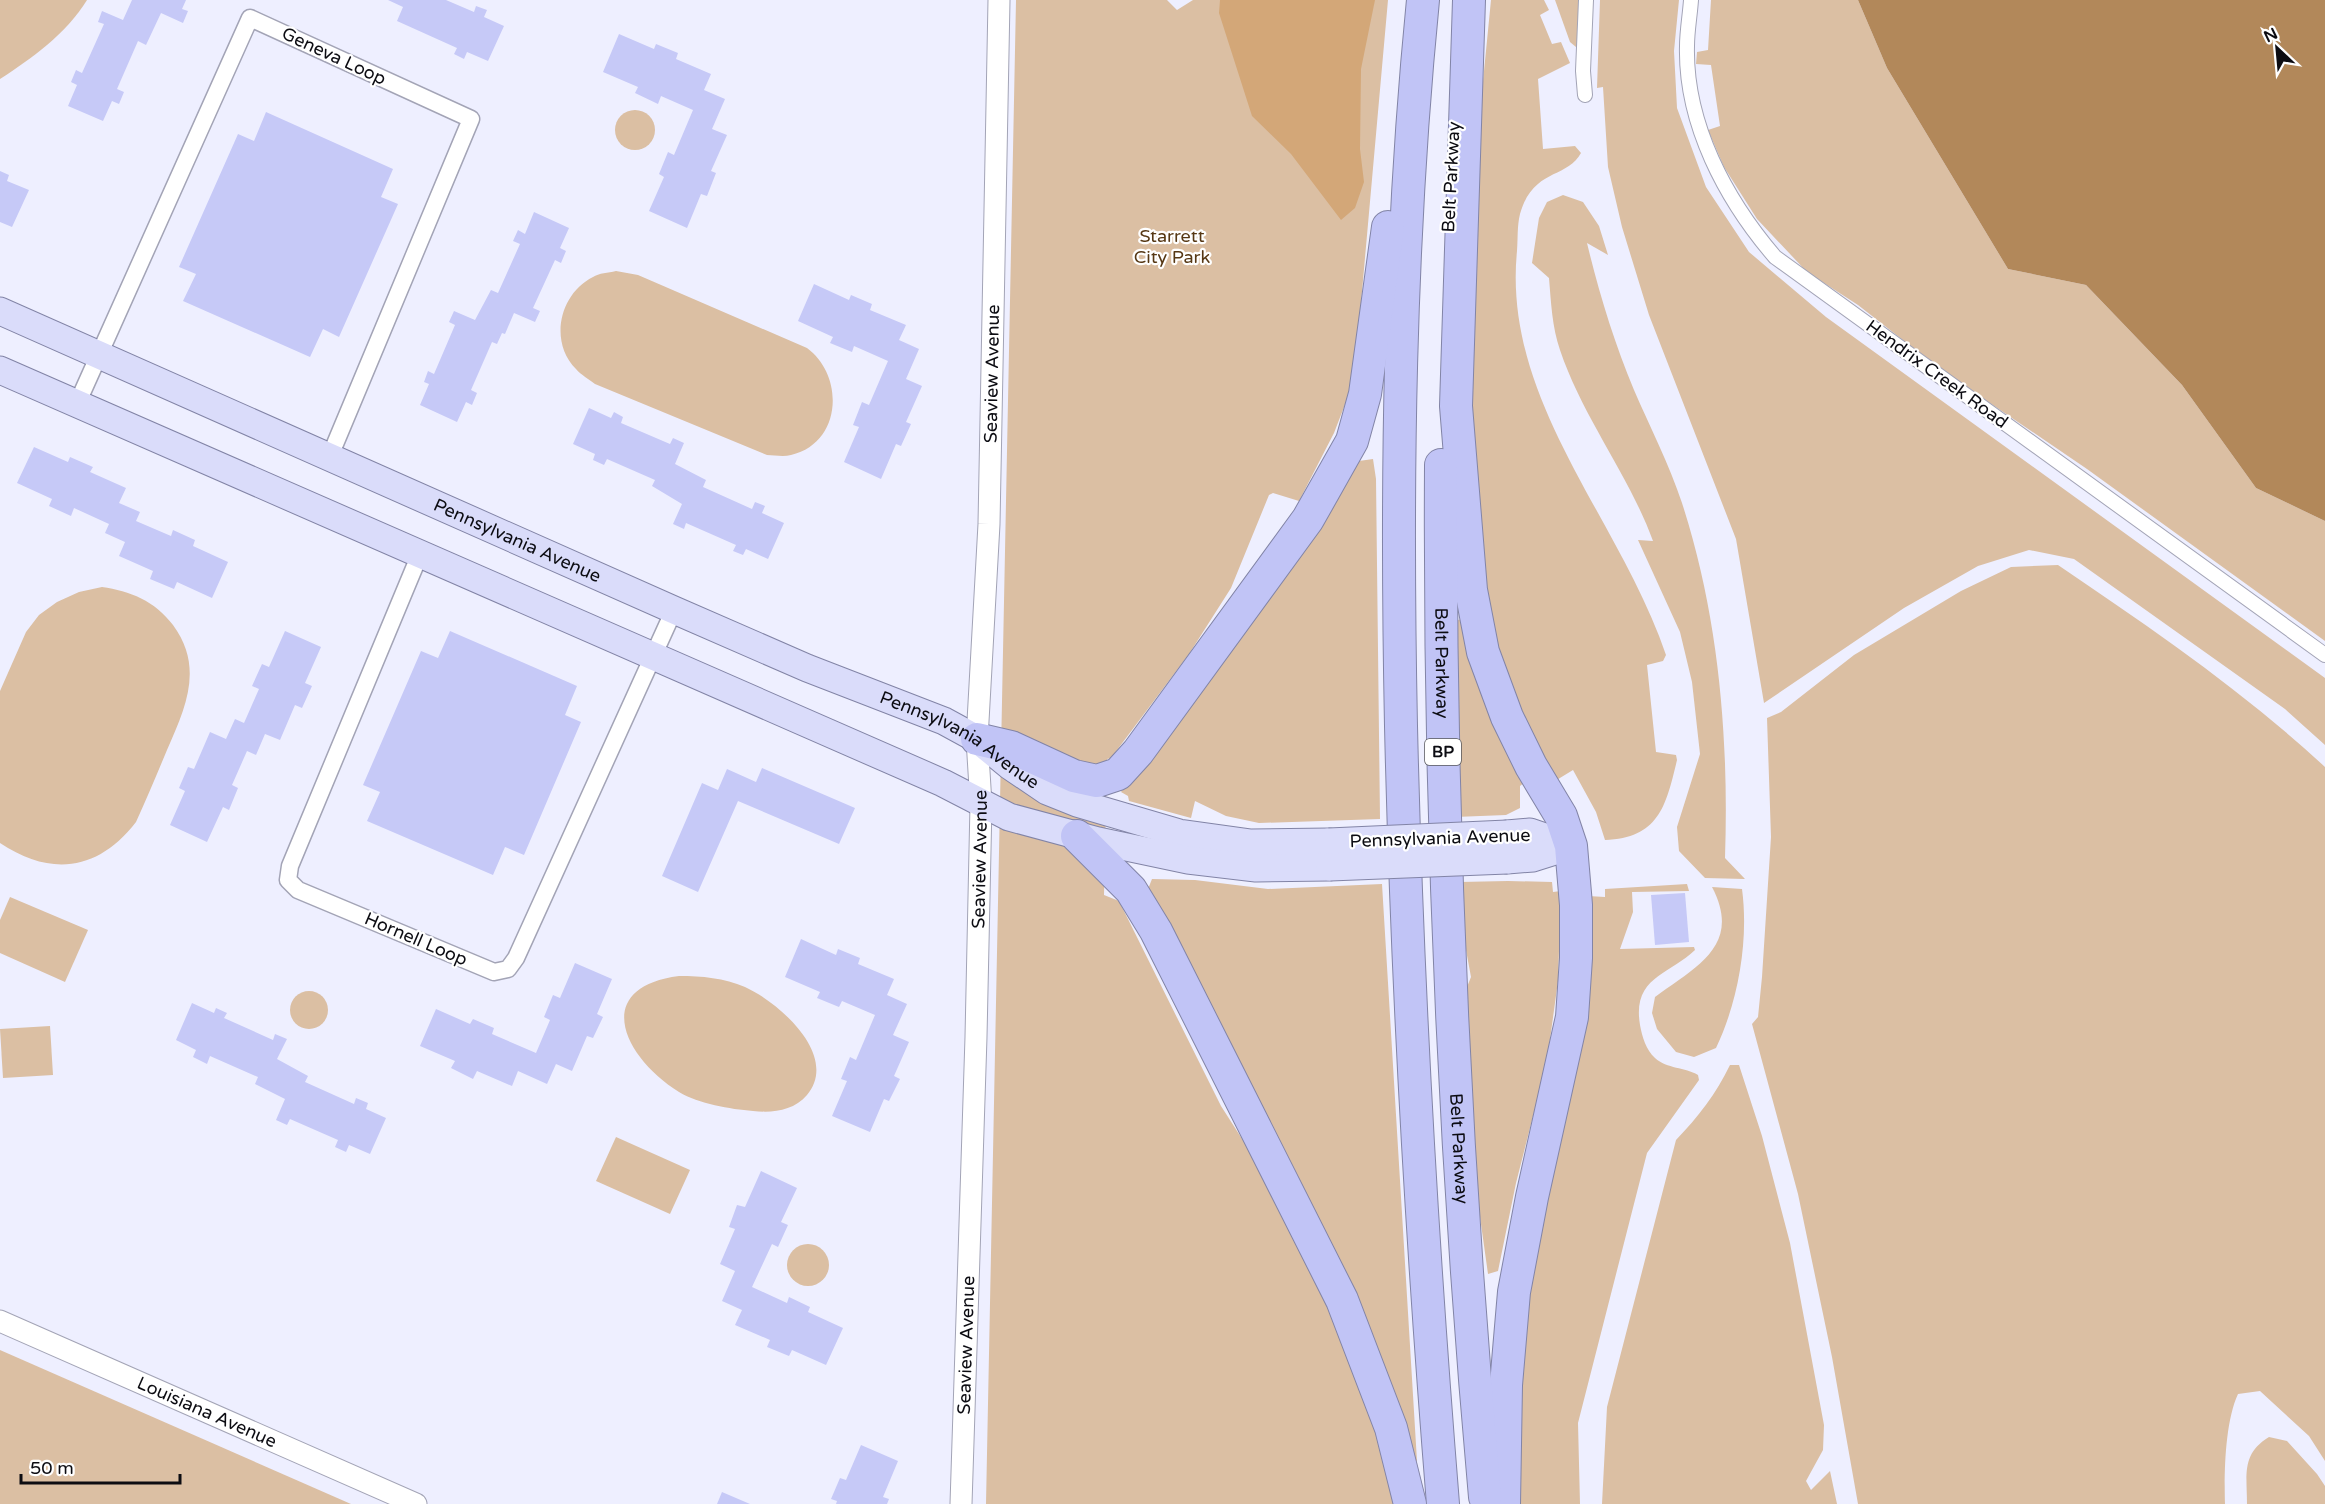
<svg xmlns="http://www.w3.org/2000/svg" width="2325" height="1504" font-family="'Varela Round',sans-serif">
<style>
.green{fill:#dbbfa3}
.forest{fill:#d3a778}
.water{fill:#b2885a}
.building{fill:#c6c9f7}
.lines{fill:none;stroke-linecap:round;stroke-linejoin:round}
.pedestrian-casing{stroke:#a3a4b6;stroke-width:16}
.minor-casing{stroke:#a3a4b6;stroke-width:19}
.tertiary-casing{stroke:#a3a4b6;stroke-width:23}
.primary-casing{stroke:#8284a6;stroke-width:29}
.motorway-casing{stroke:#8284a6;stroke-width:34}
.pedestrian{stroke:#fff;stroke-width:14}
.minor{stroke:#fff;stroke-width:16}
.tertiary{stroke:#fff;stroke-width:21}
.primary{stroke:#dadcfa;stroke-width:27}
.motorway{stroke:#c1c4f6;stroke-width:32}
.primary-bridge-casing{stroke:#8284a6;stroke-width:29;stroke-linecap:butt}
.primary-bridge{stroke:#dadcfa;stroke-width:27}
.labels{text-anchor:middle;dominant-baseline:central;stroke-width:4.5;stroke-linejoin:round;paint-order:stroke}
.shield{fill:#fff;stroke:#555559;stroke-width:1.5}
.shield-label{font-size:16px;font-weight:bold;fill:#0c0c12}
.street-label{font-size:18px;fill:#0c0c12;stroke:#fff}
.park-label{font-size:18px;fill:#563713;stroke:#fff}
</style>
<rect width="100%" height="100%" fill="#eeefff"/>
<g class="green">
<path d="M0 0H87C67 33 31 59 0 79Z"/>
<polygon points="1016,0 1167,0 1177,10 1193,0 1388,0 1354,381 1334,433 1299,501 1273,493 1269,495 1231,588 1189,654 1111,758 1107,759 1104,895 1119,901 1221,1106 1269,1181 1359,1371 1399,1504 986,1504"/>
<path d="M1491 0H1544L1549 10 1540 15 1552 44 1561 42 1570 63 1538 79 1543 149 1575 146 1581 153C1567 179 1533 168 1520 214 1517 226 1518 239 1517 251 1502 401 1620 519 1666 655L1663 661 1647 665 1656 752 1676 755 1677 760C1666 806 1659 838 1605 840L1596 812 1573 770 1555 781 1494 666 1476 574 1466 359 1478 132Z"/>
<polygon points="1555,0 1581,0 1582,45 1576,47 1570,42"/>
<polygon points="1600,0 1679,0 1674,51 1677,108 1706,187 1749,252 1826,317 2325,678 2325,745 2285,709 2074,559 2029,550 1978,566 1904,608 1764,703 1736,539 1649,315 1622,227 1608,167 1603,87 1597,88"/>
<polygon points="1711,0 1858,0 1887,68 2008,269 2086,285 2182,385 2256,488 2325,521 2325,641 2087,469 1940,369 1858,305 1807,272 1757,219 1724,167 1708,130 1720,126 1711,65 1696,64 1697,52 1708,50"/>
<circle cx="635" cy="130" r="20"/>
<path d="M1563 195 1583 202 1599 226 1608 255 1587 243C1599 293 1614 342 1634 390 1650 427 1669 464 1682 503 1719 617 1729 739 1725 858L1745 879 1705 878 1679 851 1677 827 1700 754 1692 682 1680 632 1638 540 1653 541C1629 475 1583 418 1560 350 1552 327 1551 302 1549 278L1532 263 1539 218 1547 202Z"/>
<path d="M616 271 638 275 807 348C845 376 842 443 791 455 783 457 774 455 767 455L595 384C589 379 581 375 576 369 549 342 559 294 593 277 599 273 608 273 616 271Z"/>
<polygon points="1373,459 1376,479 1380,819 1259,823 1226,816 1195,801 1191,818 1129,801 1128,796 1121,792 1309,531 1352,462"/>
<path d="M2058 565C2151 628 2243 691 2325 767V1461L2309 1436 2260 1391 2238 1394C2225 1422 2224 1473 2225 1504H1858L1832 1357 1798 1194 1752 1024 1758 1017 1762 977 1771 837 1767 718 1781 712 1854 655 1961 591 2011 567Z"/>
<path d="M102 587C130 591 155 601 173 625 204 667 186 707 167 750 157 774 147 798 136 822 98 871 51 877 0 843V691L26 632 39 615 57 602 79 592Z"/>
<polygon points="1462,619 1526,781 1520,786 1520,808 1506,815 1455,817 1454,658 1458,647 1454,621"/>
<polygon points="1152,879 1195,880 1268,889 1382,884 1417,1461 1405,1457 1148,889"/>
<polygon points="1508,881 1552,882 1553,892 1561,891 1558,981 1547,1061 1516,1183 1498,1271 1488,1274 1473,1167 1463,997 1471,977 1466,950 1460,882"/>
<path d="M1687 884 1689 891 1632 892 1633 912 1620 949 1694 947 1695 950C1669 975 1632 977 1640 1025 1642 1036 1646 1050 1655 1058 1667 1069 1685 1067 1698 1075L1699 1080 1647 1153 1578 1423 1580 1504H1519L1515 1350 1588 896 1605 897V889Z"/>
<path d="M1712 887 1742 889C1749 941 1738 1002 1716 1048L1694 1057 1676 1052 1657 1029 1652 1013 1655 997C1695 967 1743 946 1712 887Z"/>
<polygon points="10,897 88,930 65,982 0,953 0,920"/>
<path d="M679 976C702 976 724 978 745 987 778 1002 840 1055 807 1095 793 1111 773 1113 753 1111 730 1109 699 1104 679 1092 625 1059 589 988 679 976Z"/>
<circle cx="309" cy="1010" r="19"/>
<polygon points="50,1026 53,1075 3,1078 0,1029"/>
<path d="M1730 1065H1739L1762 1136 1790 1243 1824 1425 1823 1450 1806 1481 1811 1490 1830 1471 1837 1504H1602L1607 1407 1676 1140C1698 1117 1716 1094 1730 1065Z"/>
<polygon points="616,1137 690,1170 670,1214 596,1181"/>
<circle cx="808" cy="1265" r="21"/>
<polygon points="0,1350 351,1504 0,1504"/>
<path d="M2269 1437 2287 1441 2317 1474 2325 1486V1504H2247C2247 1475 2241 1454 2269 1437Z"/>
</g>
<polygon class="forest" points="1220,0 1375,0 1361,69 1360,149 1364,182 1355,208 1341,220 1291,154 1252,116 1219,13"/>
<polygon class="water" points="1858,0 2325,0 2325,521 2256,488 2182,385 2086,285 2008,269 1887,68"/>
<g class="building">
<polygon points="132,0 186,0 182,9 188,11 183,23 161,13 146,45 138,41 117,89 124,92 119,104 112,101 103,121 68,106 77,85 71,82 76,70 82,73 104,24 98,22 102,11 123,20"/>
<polygon points="388,0 446,0 474,12 476,6 487,10 484,17 504,26 488,61 467,52 464,59 454,54 457,48 397,21 403,7"/>
<polygon points="619,34 654,49 656,44 678,53 676,59 711,74 704,90 725,99 712,129 727,135 711,171 716,173 707,196 701,194 687,228 649,211 664,177 659,174 668,152 674,155 693,110 661,96 658,104 635,93 638,87 603,72"/>
<polygon points="266,112 393,169 381,197 398,204 339,337 323,329 310,357 183,301 196,274 179,267 238,134 254,141"/>
<polygon points="0,171 9,175 7,181 29,190 12,227 0,222"/>
<polygon points="534,212 569,228 560,248 566,251 561,263 555,260 533,308 540,311 535,322 514,313 505,334 502,333 497,344 492,342 471,390 477,393 472,405 466,402 457,422 420,405 429,384 424,382 428,371 434,374 455,325 449,322 454,311 475,320 491,290 498,293 520,244 513,241 518,230 525,234"/>
<polygon points="814,284 849,300 851,295 872,304 870,310 906,325 899,340 919,349 906,379 922,386 906,422 911,424 901,446 896,444 881,479 844,462 859,427 853,425 862,402 869,405 888,361 854,346 852,352 830,343 833,337 798,321"/>
<polygon points="589,408 611,418 614,412 623,417 621,423 670,444 673,438 684,443 675,464 706,480 703,487 752,509 755,502 765,506 762,513 784,523 768,559 746,549 743,555 733,551 736,545 686,523 684,529 673,524 682,504 652,486 655,480 607,459 604,465 593,460 595,454 573,444"/>
<polygon points="34,447 68,462 70,457 93,467 90,472 126,488 119,503 140,512 136,521 171,536 173,530 195,540 193,546 228,562 212,598 177,582 174,589 150,579 153,571 119,556 125,542 105,533 109,524 74,508 71,516 49,506 52,499 17,483"/>
<polygon points="285,631 321,647 305,683 312,686 302,708 295,705 280,740 265,734 256,755 247,751 232,785 238,788 229,810 223,807 207,842 170,825 185,791 179,788 188,767 194,769 210,732 226,739 235,719 244,723 259,689 252,686 262,664 269,667"/>
<polygon points="450,631 577,686 565,715 581,722 524,855 505,847 493,875 367,821 380,792 363,785 421,651 438,658"/>
<polygon points="762,768 855,808 839,844 738,801 698,892 662,876 702,783 718,790 727,769 756,782"/>
<polygon points="1685,893 1689,942 1655,945 1651,895"/>
<polygon points="801,939 836,955 838,949 860,958 858,964 894,979 887,995 907,1004 893,1035 909,1042 894,1076 900,1079 889,1101 884,1099 870,1132 832,1116 847,1081 841,1079 850,1057 856,1060 875,1015 842,1001 839,1007 817,998 820,992 785,977"/>
<polygon points="575,963 612,979 597,1014 603,1017 593,1038 587,1036 572,1071 556,1064 547,1084 518,1071 512,1086 477,1071 473,1079 451,1068 455,1061 420,1046 436,1009 470,1024 473,1019 494,1028 492,1034 536,1053 550,1020 544,1017 553,995 560,998"/>
<polygon points="192,1003 214,1013 216,1008 227,1013 224,1018 273,1040 275,1034 287,1039 277,1059 308,1076 305,1082 354,1104 356,1098 368,1103 366,1109 386,1118 370,1154 349,1145 346,1152 335,1147 338,1140 290,1119 287,1125 276,1120 285,1099 255,1084 258,1077 210,1056 207,1064 193,1057 196,1050 176,1040"/>
<polygon points="761,1171 797,1188 781,1222 788,1225 778,1247 772,1244 752,1287 787,1303 789,1297 810,1307 808,1312 843,1328 826,1365 792,1350 789,1356 767,1347 770,1340 735,1325 742,1310 722,1301 735,1271 720,1264 735,1229 729,1227 737,1205 745,1207"/>
<polygon points="861,1445 898,1461 883,1497 889,1499 887,1504 836,1504 837,1501 831,1499 840,1478 846,1480"/>
<polygon points="722,1492 750,1504 717,1504"/>
</g>
<g class="lines">
<defs>
<g id="pedestrian">
<path d="M1691 0C1690 15 1687 31 1687 46 1685 124 1726 200 1775 257L2325 655"/>
<polyline points="1585,95 1583,71 1586,0"/>
</g>
<g id="minor">
<polyline points="77,404 250,18 471,119 330,456"/>
<polyline points="420,554 290,866 288,880 298,890 494,972 508,969 516,958 674,610"/>
</g>
<g id="tertiary">
<path id="s1" d="M0 1321 416 1504"/>
<path id="s2" d="M961 1504 976 1037 981 804 977 739 989 524 999 0"/>
</g>
<g id="primary">
<path id="s3" d="M0 311 674 610 807 668 944 721 977 739 1010 766 1047 791 1077 803 1179 833 1251 843 1329 842"/>
<polyline points="0,370 943,783 1009,817 1098,841 1188,860 1256,868 1330,867"/>
<polyline points="1507,834 1530,832 1571,846"/>
<polyline points="1507,860 1533,858 1571,846"/>
</g>
<g id="motorway">
<path d="M1423 0C1399 241 1396 484 1401 726 1407 986 1422 1245 1443 1504"/>
<polyline points="1469,0 1456,406 1471,590 1483,652 1507,717 1531,766 1561,816 1571,846 1576,905 1576,958 1572,1017 1532,1197 1514,1292 1506,1385 1504,1504"/>
<path id="s4" d="M1441 465C1439 810 1454 1154 1485 1497"/>
<polyline points="977,739 1011,747 1074,776 1097,781 1118,774 1138,752 1308,519 1352,441 1365,394 1388,227"/>
<polyline points="1077,836 1131,890 1156,931 1342,1300 1391,1428 1410,1504"/>
</g>
</defs>
<use href="#pedestrian" class="pedestrian-casing"/>
<use href="#minor" class="minor-casing"/>
<use href="#tertiary" class="tertiary-casing"/>
<use href="#primary" class="primary-casing"/>
<use href="#motorway" class="motorway-casing"/>
<use href="#pedestrian" class="pedestrian"/>
<use href="#minor" class="minor"/>
<use href="#tertiary" class="tertiary"/>
<use href="#primary" class="primary"/>
<use href="#motorway" class="motorway"/>
<defs>
<g id="primary-bridge">
<polyline points="1329,842 1507,834"/>
<polyline points="1330,867 1507,860"/>
</g>
</defs>
<use href="#primary-bridge" class="primary-bridge-casing"/>
<use href="#primary-bridge" class="primary-bridge"/>
</g>
<g class="labels">
<rect class="shield" x="1425" y="739" width="36" height="26" rx="4.5"/>
<g class="shield-label">
<text x="1443" y="752">BP</text>
</g>
<g class="street-label">
<text transform="translate(334 56) rotate(25)">Geneva Loop</text>
<text transform="translate(1451 177) rotate(-87)">Belt Parkway</text>
<text stroke="none"><textPath href="#s2" startOffset="1131">Seaview Avenue</textPath></text>
<text transform="translate(1937 374) rotate(36)">Hendrix Creek Road</text>
<text stroke="none"><textPath href="#s3" startOffset="566">Pennsylvania Avenue</textPath></text>
<text stroke="none"><textPath href="#s4" startOffset="198">Belt Parkway</textPath></text>
<text stroke="none"><textPath href="#s3" startOffset="1052">Pennsylvania Avenue</textPath></text>
<text transform="translate(1440 838) rotate(-2)">Pennsylvania Avenue</text>
<text stroke="none"><textPath href="#s2" startOffset="645">Seaview Avenue</textPath></text>
<text transform="translate(416 939) rotate(23)">Hornell Loop</text>
<text stroke="none"><textPath href="#s4" startOffset="684">Belt Parkway</textPath></text>
<text stroke="none"><textPath href="#s2" startOffset="159">Seaview Avenue</textPath></text>
<text stroke="none"><textPath href="#s1" startOffset="226">Louisiana Avenue</textPath></text>
</g>
<g class="park-label">
<text x="1172" y="236">Starrett<tspan x="1172" dy="21">City Park</tspan></text>
</g>
</g>
<g transform="translate(2277 48) rotate(334)" stroke="#ffffff" stroke-width="4.5" paint-order="stroke">
<path d="M0-4.5L10 22L0 15L-10 22Z" fill="#0c0c12"/>
<text y="-9" font-size="16" font-weight="bold" text-anchor="middle" fill="#0c0c12">N</text>
</g>
<path d="M21 1474v9h159v-9" fill="none" stroke="#0c0c12" stroke-width="3"/>
<text x="30" y="1474" font-size="18" fill="#0c0c12" stroke="#ffffff" stroke-width="4.5" paint-order="stroke">50 m</text>
</svg>
